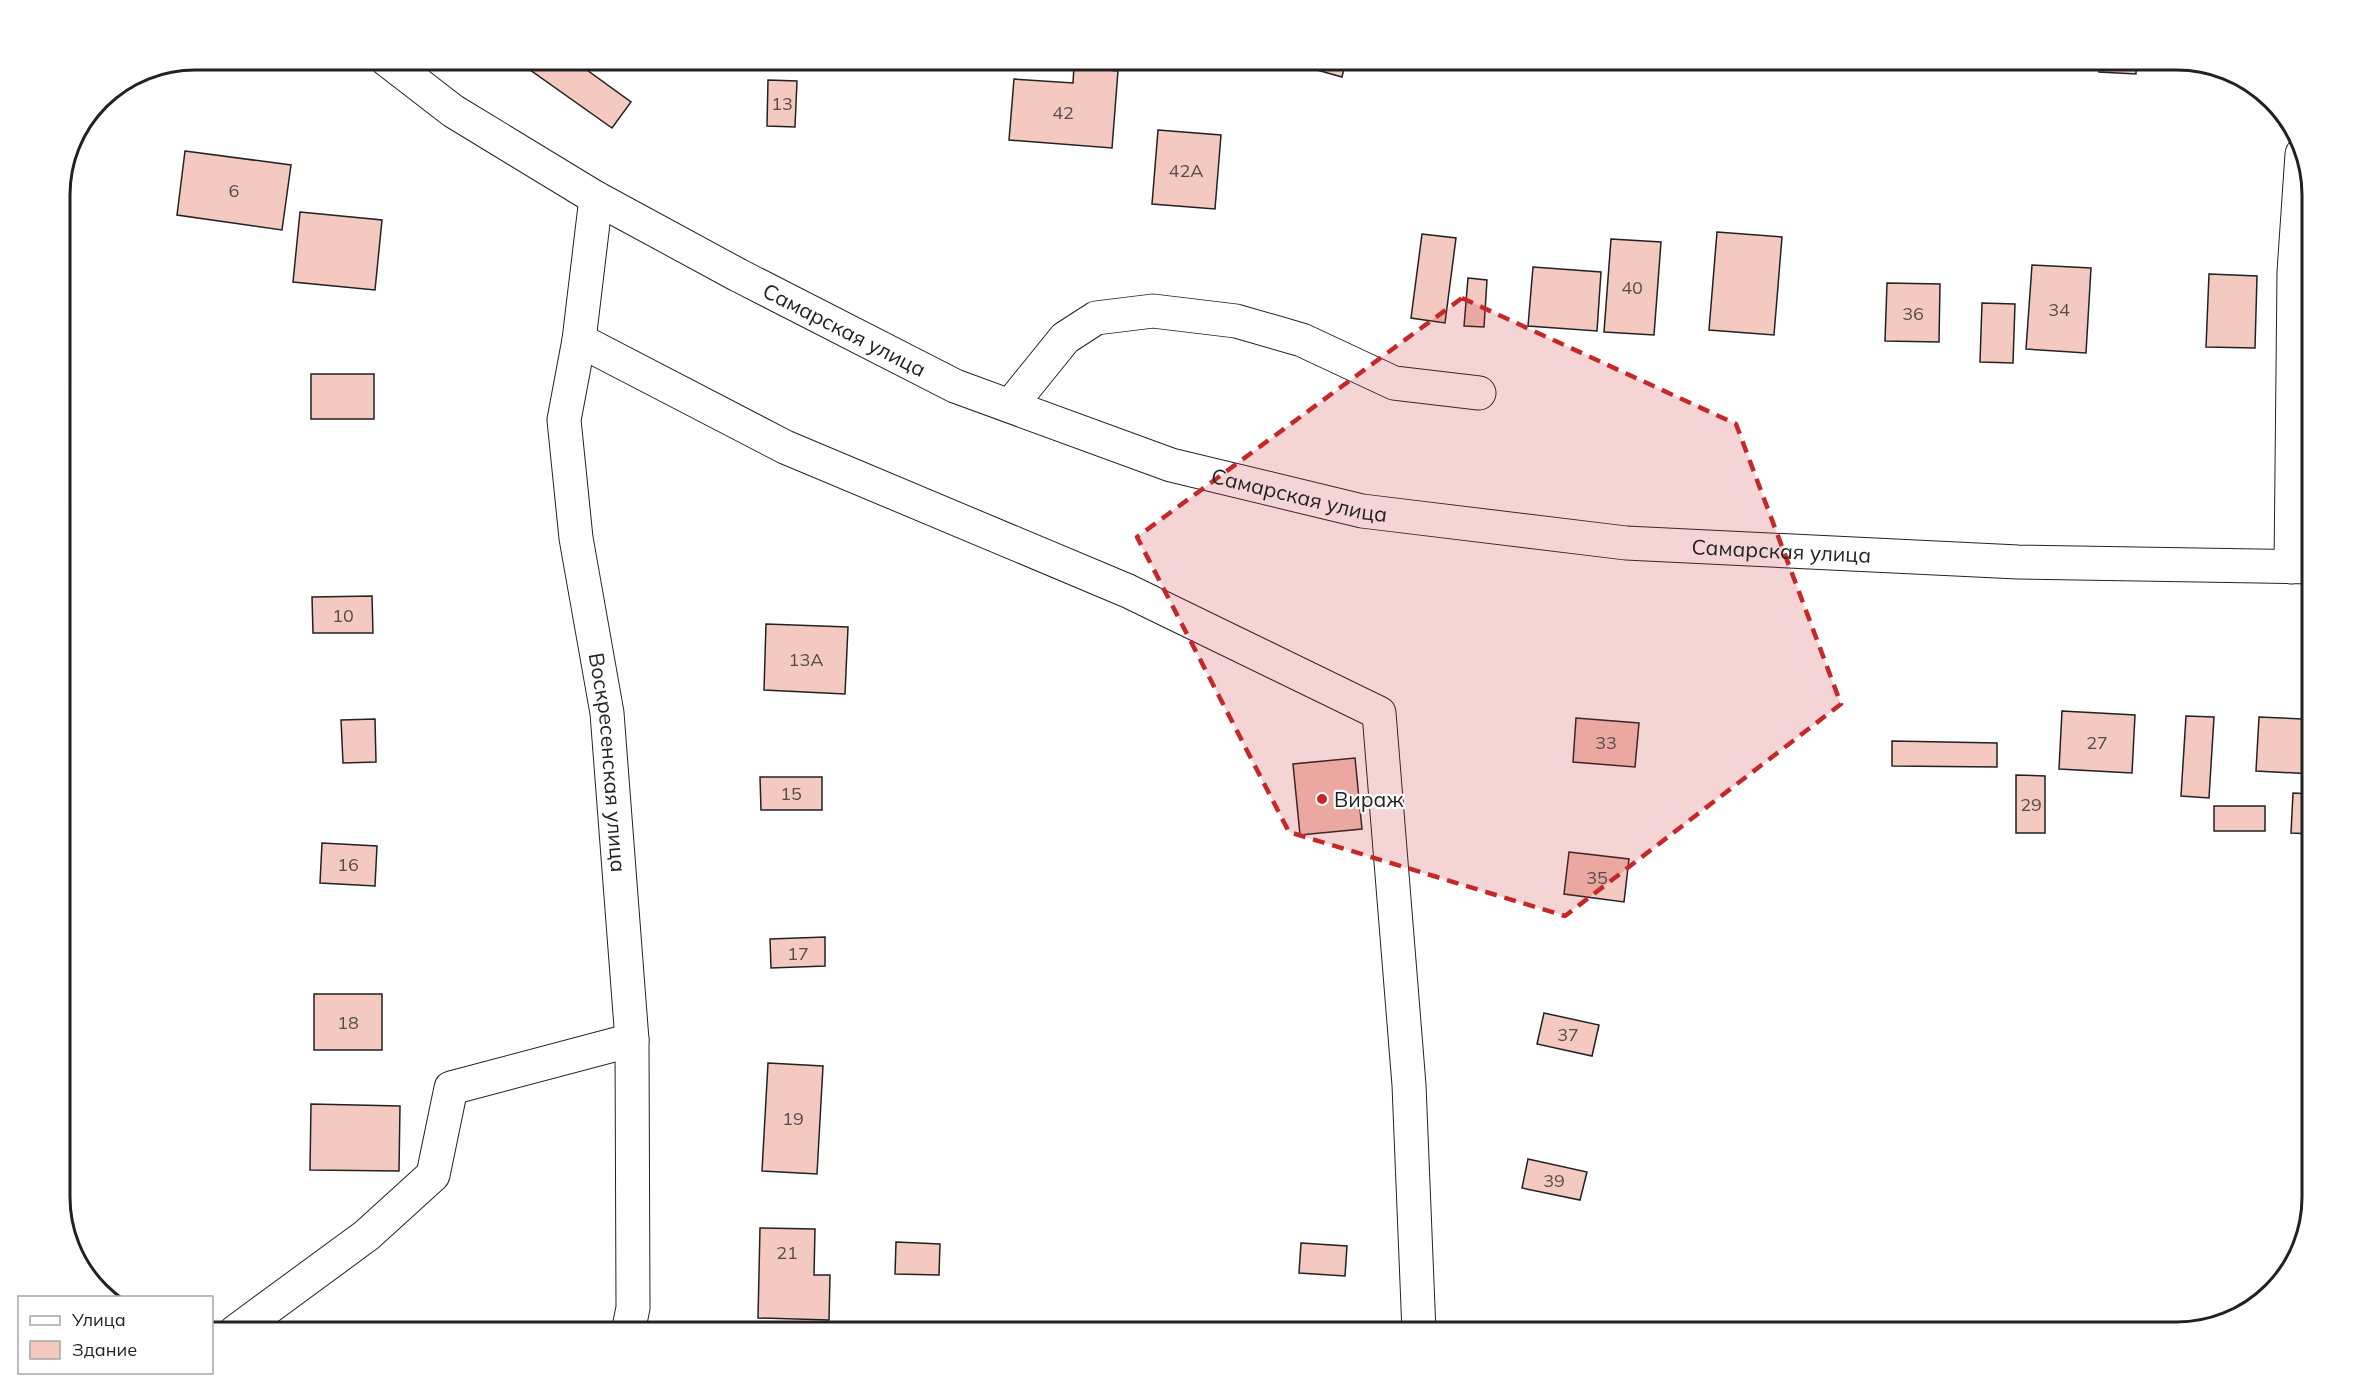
<svg xmlns="http://www.w3.org/2000/svg" width="2373" height="1392" font-family="Mulish,sans-serif">
<style>
.building{fill:#f3c9c0;stroke:#222;stroke-width:1.5}
.lines{fill:none;stroke-linecap:round;stroke-linejoin:round}
.minor-casing{stroke:#222;stroke-width:35}
.major-casing{stroke:#222;stroke-width:35}
.minor{stroke:#fff;stroke-width:33}
.major{stroke:#fff;stroke-width:33}
.marked{fill:#c62828;fill-opacity:0.2;stroke:#c62828;stroke-width:4.5;stroke-dasharray:12 8;stroke-linejoin:round}
.poi-dot{fill:#c62828;stroke:#fff;stroke-width:2}
.labels{text-anchor:middle;dominant-baseline:central;stroke-width:4.5;stroke-linejoin:round;paint-order:stroke}
.number-label{font-size:18px;fill:#564c4a}
.street-label{font-size:21px;fill:#222;stroke:#fff}
.poi-label{font-size:21px;fill:#222;stroke:#fff;text-anchor:start}
.rim{fill:none;stroke:#222;stroke-width:3}
</style>
<rect width="100%" height="100%" fill="#fff"/>
<g class="building">
<polygon points="531,60 573,60 631,102 612,128 526,67"/>
<polygon points="1300,60 1346,60 1342,77 1299,65"/>
<polygon points="1356,60 1386,60 1384,67"/>
<polygon points="2100,60 2136,60 2136,74 2099,72"/>
<polygon points="1074,66 1118,71 1112,148 1009,140 1014,79 1073,83"/>
<polygon points="768,80 797,81 795,127 767,126"/>
<polygon points="1158,130 1221,135 1215,209 1152,204"/>
<polygon points="185,151 291,165 282,230 177,215"/>
<polygon points="300,212 382,220 375,290 293,282"/>
<polygon points="1717,232 1782,237 1774,335 1709,330"/>
<polygon points="1422,234 1456,238 1445,323 1411,318"/>
<polygon points="1611,239 1661,242 1654,335 1604,332"/>
<polygon points="2032,265 2091,268 2086,353 2026,349"/>
<polygon points="1533,267 1601,272 1597,331 1528,326"/>
<polygon points="2209,274 2257,276 2255,348 2206,347"/>
<polygon points="1468,278 1487,280 1484,327 1464,326"/>
<polygon points="1887,283 1940,284 1939,342 1885,341"/>
<polygon points="1982,303 2015,304 2013,363 1980,362"/>
<rect x="311" y="374" width="63" height="45"/>
<polygon points="372,596 373,633 313,633 312,597"/>
<polygon points="766,624 848,627 845,694 764,690"/>
<polygon points="2303,707 2313,708 2313,774 2256,771 2259,717 2302,719"/>
<polygon points="2062,711 2135,715 2132,773 2059,769"/>
<polygon points="2186,716 2214,717 2209,798 2181,796"/>
<polygon points="1576,718 1639,723 1635,767 1573,762"/>
<polygon points="375,719 376,762 343,763 341,720"/>
<polygon points="1892,741 1997,743 1997,767 1892,766"/>
<polygon points="1355,758 1362,829 1300,835 1293,764"/>
<polygon points="2016,775 2045,776 2045,833 2016,833"/>
<polygon points="760,777 822,777 822,810 761,810"/>
<polygon points="2293,793 2313,794 2313,834 2291,833"/>
<rect x="2214" y="806" width="51" height="25"/>
<polygon points="322,843 377,846 375,886 320,883"/>
<polygon points="1569,852 1629,859 1624,902 1564,894"/>
<polygon points="825,937 825,966 771,968 770,939"/>
<rect x="314" y="994" width="68" height="56"/>
<polygon points="1544,1013 1599,1025 1592,1056 1537,1044"/>
<polygon points="768,1063 823,1066 817,1174 762,1171"/>
<polygon points="311,1104 400,1106 399,1171 310,1170"/>
<polygon points="1528,1159 1587,1172 1580,1200 1522,1188"/>
<polygon points="760,1228 815,1229 814,1275 830,1275 829,1320 758,1318"/>
<polygon points="896,1242 940,1244 939,1275 895,1274"/>
<polygon points="1301,1243 1347,1246 1345,1276 1299,1273"/>
</g>
<g class="lines">
<defs>
<g id="minor">
<path id="s1" d="M596 198 579 340 564 420 576 538 607 713 632 1040 633 1308 628 1332"/>
<polyline points="579,340 785,447 1128,591 1379,713 1409,1085 1419,1332"/>
<polyline points="1010,406 1065,338 1096,318 1153,311 1236,321 1302,340 1394,383 1479,393"/>
<polyline points="2291,567 2294,272 2302,154"/>
<polyline points="235,1332 367,1235 433,1175 451,1088 632,1040"/>
</g>
<g id="major">
<path id="s2" d="M387 60 453 111 596 198 738 275 955 386 1171 465 1362 511 1626 543 2018 562 2313 567"/>
</g>
</defs>
<use href="#minor" class="minor-casing"/>
<use href="#major" class="major-casing"/>
<use href="#minor" class="minor"/>
<use href="#major" class="major"/>
</g>
<path class="marked" d="M1462 298 1736 424 1841 704 1565 916 1289 832 1137 537Z"/>
<circle class="poi-dot" cx="1322" cy="799" r="6"/>
<g class="labels">
<g class="number-label">
<text x="782" y="103">13</text>
<text x="1063" y="112">42</text>
<text x="1186" y="170">42А</text>
<text x="234" y="190">6</text>
<text x="1632" y="287">40</text>
<text x="2059" y="309">34</text>
<text x="1913" y="313">36</text>
<text x="343" y="615">10</text>
<text x="806" y="659">13А</text>
<text x="1606" y="742">33</text>
<text x="2097" y="742">27</text>
<text x="791" y="793">15</text>
<text x="2031" y="804">29</text>
<text x="348" y="864">16</text>
<text x="1597" y="877">35</text>
<text x="798" y="953">17</text>
<text x="348" y="1022">18</text>
<text x="1568" y="1034">37</text>
<text x="793" y="1118">19</text>
<text x="1554" y="1180">39</text>
<text x="787" y="1252">21</text>
</g>
<g class="street-label">
<text stroke="none"><textPath href="#s2" startOffset="532">Самарская улица</textPath></text>
<text stroke="none"><textPath href="#s2" startOffset="1018">Самарская улица</textPath></text>
<text stroke="none"><textPath href="#s2" startOffset="1504">Самарская улица</textPath></text>
<text stroke="none"><textPath href="#s1" startOffset="570">Воскресенская улица</textPath></text>
</g>
<g class="poi-label">
<text x="1334" y="799">Вираж</text>
</g>
</g>
<path d="M0 0H2373V1392H0ZM195 70H2177A125 125 0 0 1 2302 195V1197A125 125 0 0 1 2177 1322H195A125 125 0 0 1 70 1197V195A125 125 0 0 1 195 70Z" fill="#fff" fill-rule="evenodd"/>
<path class="rim" d="M195 70H2177A125 125 0 0 1 2302 195V1197A125 125 0 0 1 2177 1322H195A125 125 0 0 1 70 1197V195A125 125 0 0 1 195 70Z"/>
<rect x="18" y="1296" width="195" height="78" fill="#ffffff" stroke="#a7a7a7" stroke-width="1.5"/>
<rect x="30" y="1316" width="30" height="9" fill="#ffffff" stroke="#a7a7a7" stroke-width="1.5"/>
<text x="72" y="1326" font-size="18" fill="#222222">Улица</text>
<rect x="30" y="1341" width="30" height="18" fill="#f3c9c0" stroke="#a7a7a7" stroke-width="1.5"/>
<text x="72" y="1356" font-size="18" fill="#222222">Здание</text>
</svg>
